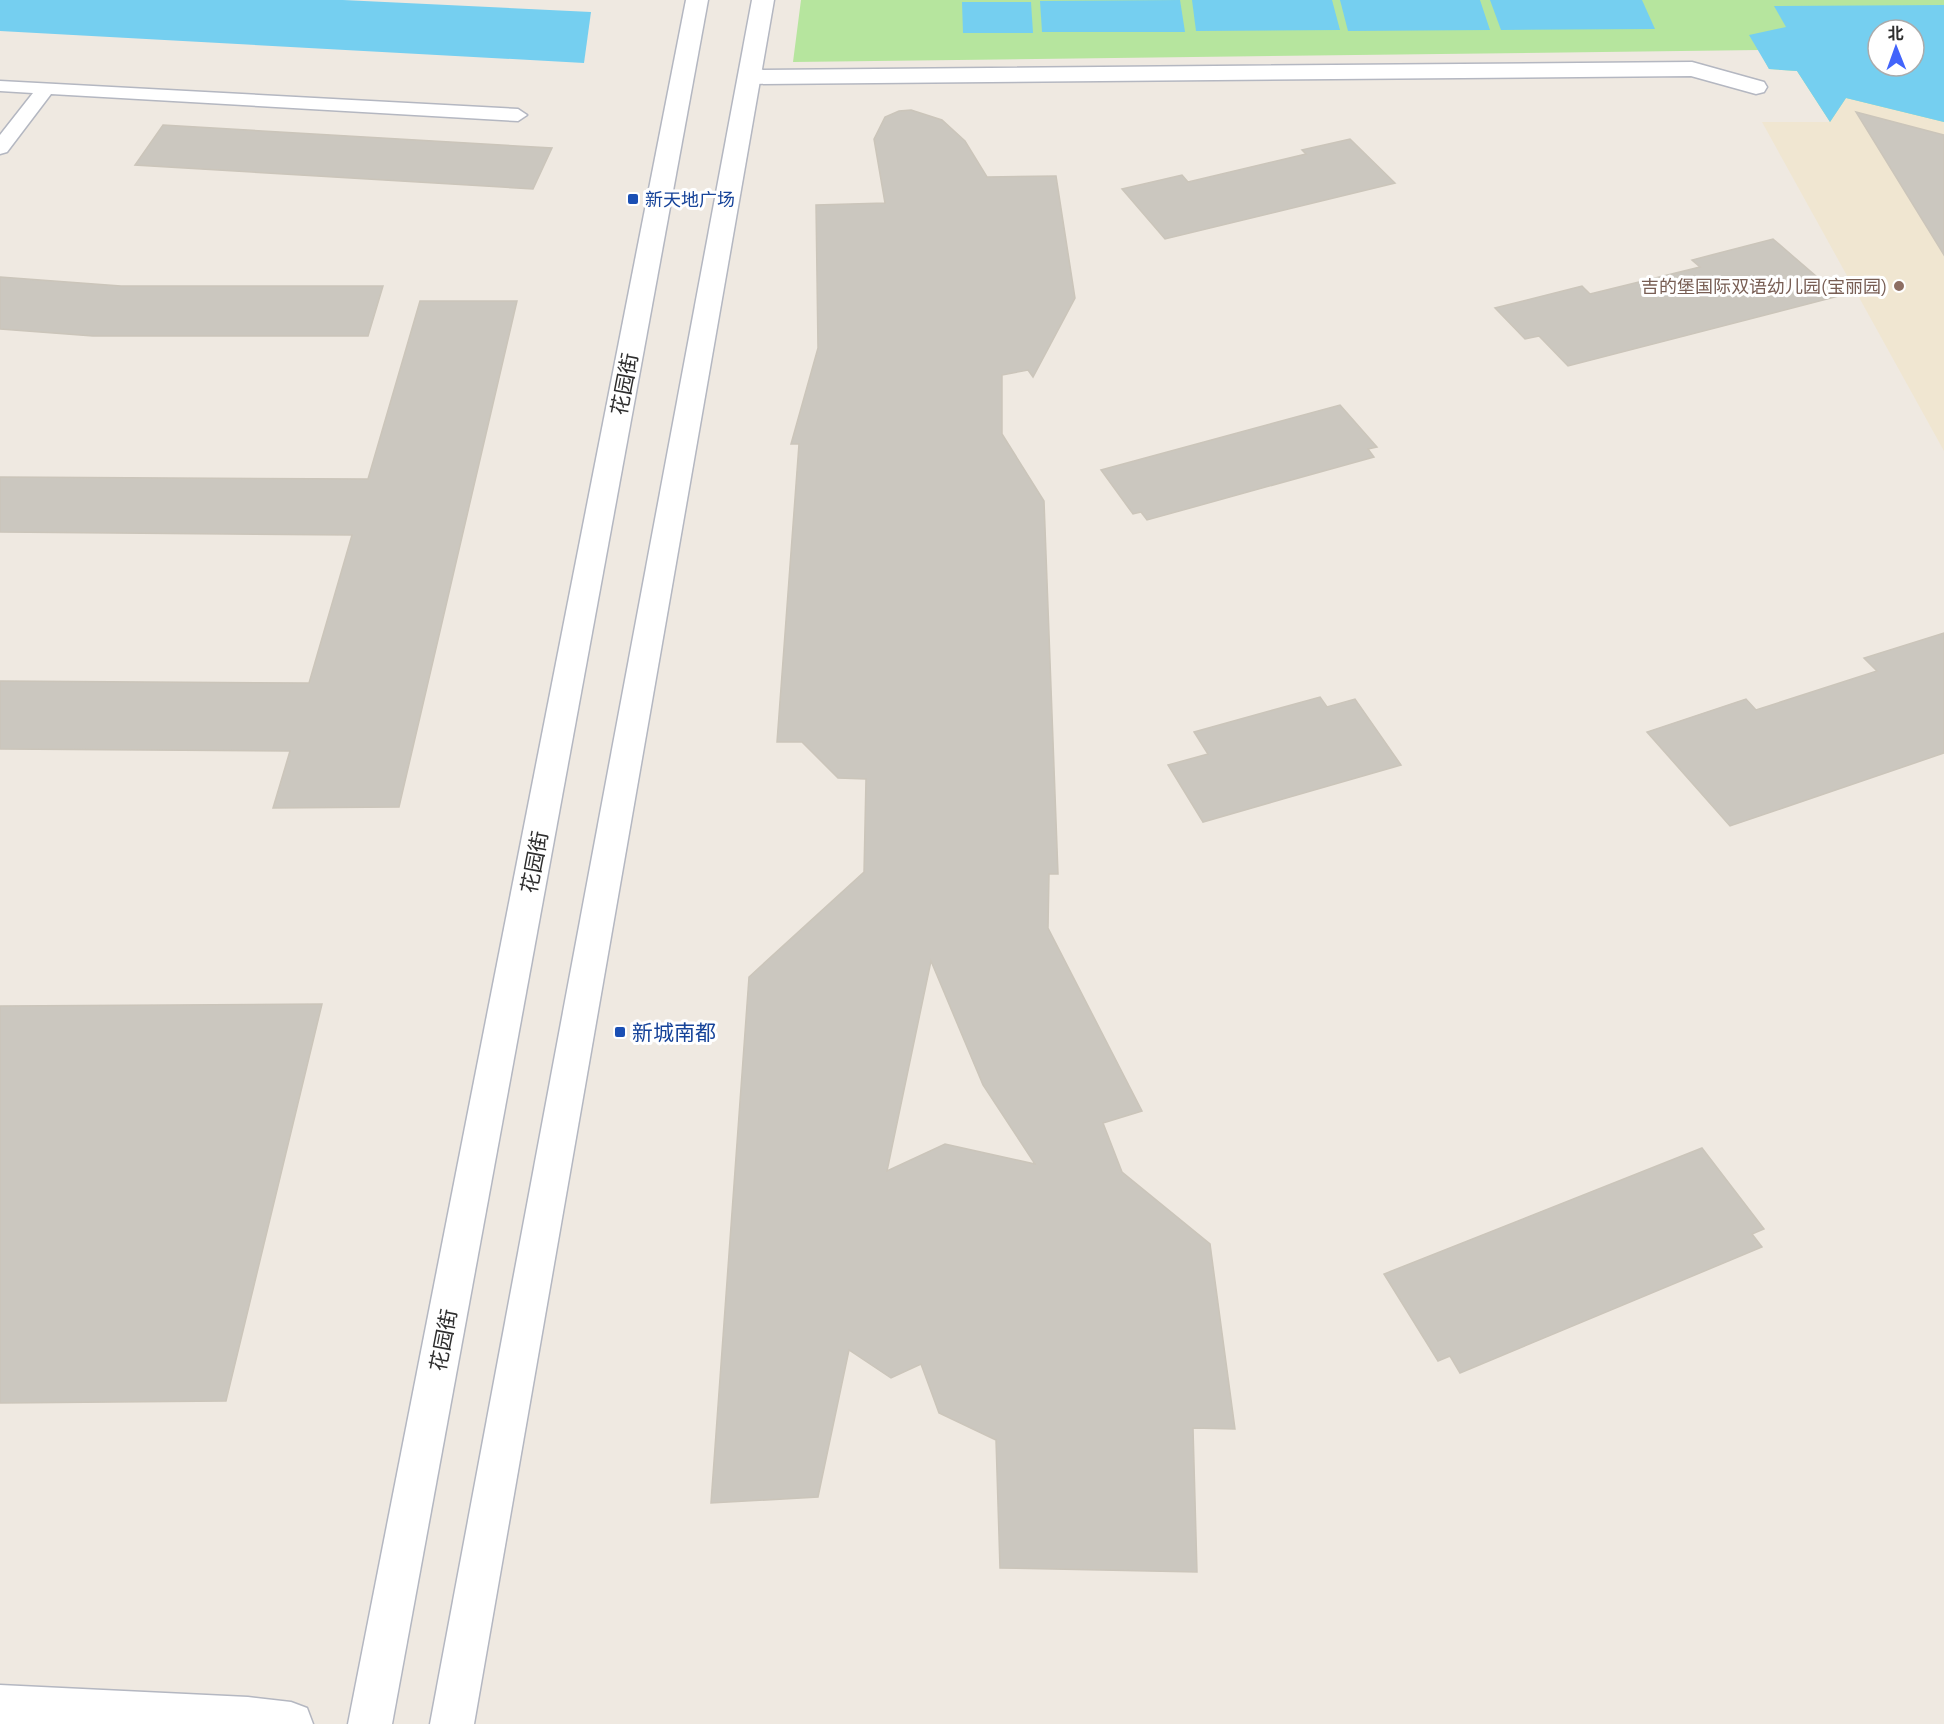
<svg xmlns="http://www.w3.org/2000/svg" width="1944" height="1724" font-family="'IBM Plex Sans','Noto Sans SC',sans-serif">
<style>
.education{fill:#f0e6d1}
.green{fill:#b6e59e;fill-rule:evenodd}
.water{fill:#75cff0;fill-rule:evenodd}
.building{fill:#cbc7bf;stroke:#cbc5ba;stroke-width:1.5;fill-rule:evenodd}
.lines{fill:none;stroke-linecap:round;stroke-linejoin:round}
.service-casing{stroke:#b4b7c1;stroke-width:3}
.minor-casing{stroke:#b4b7c1;stroke-width:3}
.tertiary-casing{stroke:#b4b7c1;stroke-width:3}
.secondary-casing{stroke:#b4b7c1;stroke-width:3}
.service{fill:#fff;fill-rule:evenodd}
.minor{fill:#fff;fill-rule:evenodd}
.tertiary{fill:#fff;fill-rule:evenodd}
.secondary{fill:#fff;fill-rule:evenodd}
.transit-dot{fill:#1a4fb4;stroke:#fff;stroke-width:2}
.education-dot{fill:#8d6e63;stroke:#fff;stroke-width:2}
.labels{text-anchor:middle;dominant-baseline:central;stroke-width:6;stroke-linejoin:round;paint-order:stroke}
.far-transit-label{font-size:18px;fill:#164399;stroke:#fff;text-anchor:start}
.far-education-label{font-size:18px;fill:#785e54;stroke:#fff;text-anchor:end}
.street-label{font-size:21px;fill:#2e2e2e;stroke:#fff}
.transit-label{font-size:21px;fill:#164399;stroke:#fff;text-anchor:start}
</style>
<rect width="100%" height="100%" fill="#efe9e1"/>
<polygon class="education" points="1846,98 1944,122 1944,451 1762,122 1829,122"/>
<path class="green" d="M801 0H1944V122L1846 98 1830 122 1797 71 1769 69 1759 50 793 62ZM1878 30H1914V66H1878Z"/>
<g class="water">
<polygon points="0,0 343,0 591,12 584,63 0,31"/>
<polygon points="1180,0 1185,32 1042,32 1040,1"/>
<polygon points="1192,0 1332,0 1340,30 1196,31"/>
<polygon points="1340,0 1480,0 1490,30 1348,31"/>
<polygon points="1490,0 1642,0 1655,29 1501,30"/>
<polygon points="962,2 1031,2 1033,33 963,33"/>
<path d="M1944 5V122L1846 98 1830 122 1797 71 1769 69 1749 35 1786 27 1774 6ZM1878 30H1914V66H1878Z"/>
</g>
<g class="building">
<path d="M911 110 942 120 965 141 987 177 1056 176 1075 298 1033 377 1028 370 1002 375V434L1044 501 1058 874H1049L1048 928 1142 1111 1103 1123 1122 1172 1210 1244 1235 1429 1193 1428 1197 1572 1000 1568 996 1440 939 1413 921 1364 891 1378 849 1350 818 1497 711 1503 749 977 864 872 866 779 838 778 802 742H777L799 444H791L818 348 816 205 885 203 874 139 885 117 899 111ZM931 961 983 1085 1035 1164 945 1144 887 1171Z"/>
<polygon points="1856,112 1944,135 1944,255"/>
<polygon points="163,125 552,148 533,189 135,165"/>
<polygon points="1350,139 1395,183 1165,239 1122,189 1182,175 1188,182 1306,154 1302,150"/>
<polygon points="1773,239 1839,296 1568,366 1539,336 1525,339 1495,308 1582,286 1590,294 1700,267 1692,260"/>
<polygon points="0,277 121,286 383,286 368,336 93,336 0,329"/>
<polygon points="420,301 517,301 399,807 273,808 290,751 0,749 0,681 309,683 352,535 0,532 0,477 368,479"/>
<polygon points="1340,405 1377,447 1368,449 1374,457 1147,520 1141,512 1133,514 1101,470"/>
<polygon points="1944,633 1944,753 1730,826 1647,732 1746,699 1756,710 1877,671 1864,658"/>
<polygon points="1320,697 1327,707 1355,699 1401,765 1203,822 1168,765 1208,754 1194,732"/>
<polygon points="322,1004 226,1401 0,1403 0,1006"/>
<polygon points="1702,1148 1764,1229 1752,1234 1762,1247 1460,1373 1450,1356 1438,1361 1384,1274"/>
</g>
<g class="lines">
<defs>
<polygon id="service" points="0,81 518,109 527,115 518,121 51,94 7,152 0,154 0,135 33,93 0,91"/>
<polygon id="minor" points="1692,62 1764,82 1767,87 1764,92 1756,94 1691,76 749,84 741,82 738,77 741,72 749,70"/>
<polygon id="tertiary" points="0,1685 248,1697 291,1702 307,1708 313,1724 0,1724"/>
<g id="secondary">
<polygon points="686,0 708,0 392,1724 348,1724"/>
<polygon points="752,0 774,0 474,1724 430,1724"/>
</g>
</defs>
<use href="#service" class="service-casing"/>
<use href="#minor" class="minor-casing"/>
<use href="#tertiary" class="tertiary-casing"/>
<use href="#secondary" class="secondary-casing"/>
<use href="#service" class="service"/>
<use href="#minor" class="minor"/>
<use href="#tertiary" class="tertiary"/>
<use href="#secondary" class="secondary"/>
</g>
<g class="transit-dot">
<rect x="627" y="193" width="12" height="12" rx="3"/>
<rect x="614" y="1026" width="12" height="12" rx="3"/>
</g>
<circle class="education-dot" cx="1899" cy="286" r="6"/>
<g class="labels">
<g class="far-transit-label">
<text x="645" y="199">新天地广场</text>
</g>
<g class="far-education-label">
<text x="1887" y="286">吉的堡国际双语幼儿园(宝丽园)</text>
</g>
<g class="street-label">
<text transform="translate(624 384) rotate(-79)">花园街</text>
<text transform="translate(534 862) rotate(-79)">花园街</text>
<text transform="translate(443 1340) rotate(-79)">花园街</text>
</g>
<g class="transit-label">
<text x="632" y="1032">新城南都</text>
</g>
</g>
<g transform="translate(1896 48) rotate(359)"><circle r="28" fill="#ffffff" stroke="#ababab" stroke-width="1.5"/>
<path d="M0-4.5L10 22L0 15L-10 22Z" fill="#4264fb"/>
<text y="-9" font-size="16" font-weight="bold" text-anchor="middle" fill="#2e2e2e">北</text>
</g>
</svg>
